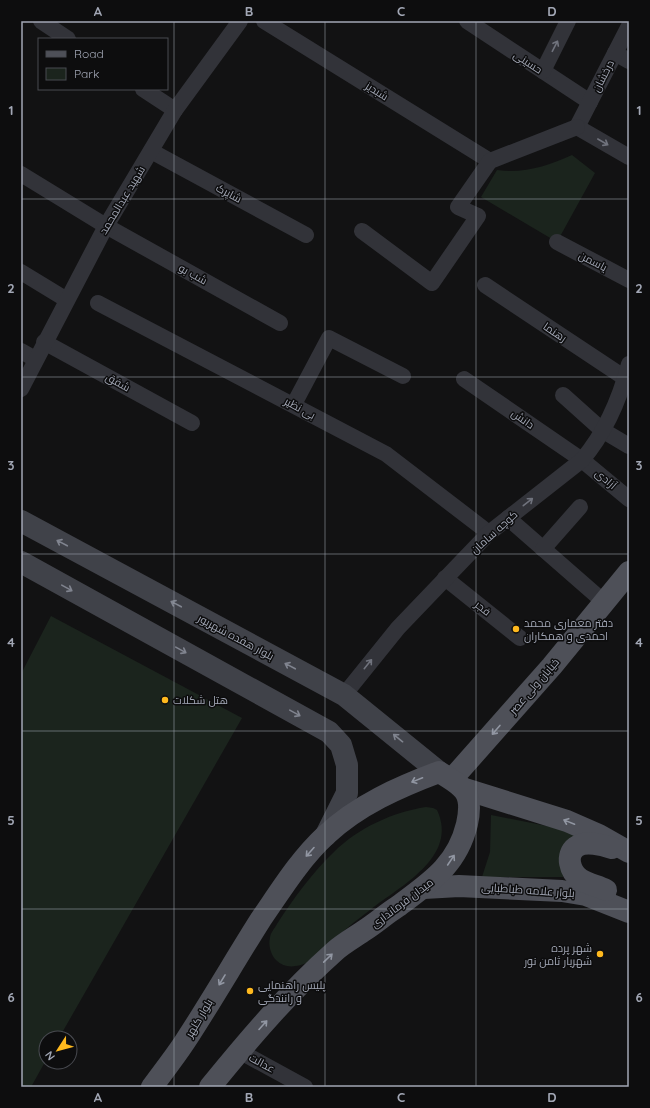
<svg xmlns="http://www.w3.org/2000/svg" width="650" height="1108" font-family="Quicksand,Cairo,sans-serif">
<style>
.green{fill:#1b241d}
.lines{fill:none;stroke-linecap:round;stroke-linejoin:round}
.minor{stroke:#323339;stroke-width:16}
.secondary{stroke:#404249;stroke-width:22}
.primary{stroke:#4e5058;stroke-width:22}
.oneway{stroke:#70737d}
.oneway2{stroke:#80848f}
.oneway3{stroke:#9196a2}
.grid{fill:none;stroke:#a2a7b5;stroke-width:1;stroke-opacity:0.55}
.poi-dot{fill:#ffb91e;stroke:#0d0d0e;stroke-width:1.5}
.labels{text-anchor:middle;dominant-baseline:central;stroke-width:3;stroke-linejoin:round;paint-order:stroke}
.street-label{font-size:11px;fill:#a2a7b5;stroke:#0d0d0e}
.poi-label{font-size:11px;fill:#a2a7b5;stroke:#0d0d0e;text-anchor:start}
.neatline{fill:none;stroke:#a2a7b5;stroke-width:1.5}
.grid-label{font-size:13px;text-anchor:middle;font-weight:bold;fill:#a2a7b5}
</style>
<rect width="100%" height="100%" fill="#121213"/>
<g class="green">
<path d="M572 155 595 173 557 242 481 197 497 170C523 174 548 166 572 155Z"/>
<polygon points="51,616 242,718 59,1038 46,1038 46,1060 31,1087 21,1087 21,674"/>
<path d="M426 807 433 808 437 810C459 857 400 886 370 910 349 926 327 944 307 963 296 967 285 969 276 960 271 955 268 945 270 938 270 933 275 928 277 924 293 899 312 873 334 852 358 828 393 812 426 807Z"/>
<polygon points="491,815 577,832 563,857 563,877 482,877 490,852"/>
</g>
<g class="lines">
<g class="minor">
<polyline points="41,21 68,39"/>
<polyline points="264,21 490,161"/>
<polyline points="467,21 590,102"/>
<polyline points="615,53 629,61"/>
<polyline points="543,71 568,21"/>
<polyline points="143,89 175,110"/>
<polyline points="577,127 629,26"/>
<polyline points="577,127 629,157"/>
<polyline points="151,151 306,235"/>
<polyline points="21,174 106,226 280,323"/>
<polyline points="362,231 432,283 478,216 458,207 490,161 577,127"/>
<polyline points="557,242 629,280"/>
<polyline points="21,272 67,300"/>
<polyline points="485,285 625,378"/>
<polyline points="98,303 386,454 489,533"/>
<polyline points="44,342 192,423"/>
<polyline points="21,351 35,359"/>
<polyline points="464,379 582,460 629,499"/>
<polyline points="21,389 106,226 175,110 240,21"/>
<polyline points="563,395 602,430 629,446"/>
<polyline points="294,404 329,338 403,376"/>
<polyline points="508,518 604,602"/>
<polyline points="543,549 580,507"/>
<polyline points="445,578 520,638"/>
<path d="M344 695 398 628 489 533 582 460C605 433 620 398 629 364"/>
<polyline points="239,1051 305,1087"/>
</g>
<g class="secondary">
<polyline points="21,521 344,695 439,772"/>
<polyline points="21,562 329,732 341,745 347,765 347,793 326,835"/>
</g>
<g class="primary">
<polyline points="452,779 552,666 629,572"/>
<polyline points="465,789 567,821 599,835 629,852"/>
<polyline points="424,888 459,886 562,891 586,895 629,912"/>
<path d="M606 890C598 886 587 884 580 879 570 872 565 855 576 847 585 840 603 845 612 848"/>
<path d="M152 1087C163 1072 174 1058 184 1043 211 1002 235 960 261 919 281 890 300 859 326 835 358 805 399 787 439 772 464 787 474 792 467 824 457 866 429 883 397 907 386 914 376 923 365 930 355 937 344 943 335 951 289 992 249 1039 210 1087"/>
</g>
</g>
<defs><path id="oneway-shaft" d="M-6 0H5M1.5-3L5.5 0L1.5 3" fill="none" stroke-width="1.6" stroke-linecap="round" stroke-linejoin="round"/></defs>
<g class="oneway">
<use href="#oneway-shaft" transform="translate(555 46) rotate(-63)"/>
<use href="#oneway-shaft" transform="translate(603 142) rotate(30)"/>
<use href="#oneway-shaft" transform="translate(528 502) rotate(-38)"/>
<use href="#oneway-shaft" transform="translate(368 664) rotate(-51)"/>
</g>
<g class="oneway2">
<use href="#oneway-shaft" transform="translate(62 543) rotate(-152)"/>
<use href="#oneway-shaft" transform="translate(67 588) rotate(29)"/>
<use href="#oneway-shaft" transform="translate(176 604) rotate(-152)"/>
<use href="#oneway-shaft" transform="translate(181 650) rotate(29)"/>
<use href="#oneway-shaft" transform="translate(290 666) rotate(-152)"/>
<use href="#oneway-shaft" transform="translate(295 713) rotate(29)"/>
<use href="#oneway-shaft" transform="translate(398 738) rotate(-141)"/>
</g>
<g class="oneway3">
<use href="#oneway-shaft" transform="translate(496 730) rotate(131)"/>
<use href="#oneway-shaft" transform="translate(417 780) rotate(158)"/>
<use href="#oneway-shaft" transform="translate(569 822) rotate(-158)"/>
<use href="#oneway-shaft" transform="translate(310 852) rotate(132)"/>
<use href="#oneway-shaft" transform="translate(451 860) rotate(-56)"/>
<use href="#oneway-shaft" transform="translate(328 958) rotate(-44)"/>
<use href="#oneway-shaft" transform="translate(222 980) rotate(121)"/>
<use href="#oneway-shaft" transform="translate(263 1025) rotate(-48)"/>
</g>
<path class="grid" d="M174 21V1087M325 21V1087M476 21V1087M21 199H629M21 377H629M21 554H629M21 731H629M21 909H629"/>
<g class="poi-dot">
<circle cx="516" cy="629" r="4"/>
<circle cx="165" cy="700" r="4"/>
<circle cx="600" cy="954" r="4"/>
<circle cx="250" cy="991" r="4"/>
</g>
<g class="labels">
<g class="street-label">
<text transform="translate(528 62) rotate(33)">حسینی</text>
<text transform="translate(603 76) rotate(-63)">درخشان</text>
<text transform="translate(377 91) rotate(32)">شبدیز</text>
<text transform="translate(229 193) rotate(28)">شاپرک</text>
<text transform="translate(122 200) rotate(-59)">شهید عبدالمحمد</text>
<text transform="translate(593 261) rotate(27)">یاسمن</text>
<text transform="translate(193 274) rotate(29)">شب بو</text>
<text transform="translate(555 332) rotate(34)">رهنما</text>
<text transform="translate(118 382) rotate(29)">شفق</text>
<text transform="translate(300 408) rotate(28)">بی نظیر</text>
<text transform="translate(523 419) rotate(35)">دانش</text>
<text transform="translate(606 479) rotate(41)">آزادی</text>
<text transform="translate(494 532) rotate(-42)">کوچه سامان</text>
<text transform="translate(483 608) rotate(38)">فجر</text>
<text transform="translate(236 637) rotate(28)">بلوار هفده شهریور</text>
<text transform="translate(534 686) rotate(-49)">خیابان ولی عصر</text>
<text transform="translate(528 890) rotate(4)">بلوار علامه طباطبایی</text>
<text transform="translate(402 903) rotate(-37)">میدان فرمانداری</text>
<text transform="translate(199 1018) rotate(-59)">بلوار کلهر</text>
<text transform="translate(262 1063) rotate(28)">عدالت</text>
</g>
<g class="poi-label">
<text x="524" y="623">دفتر معماری محمد<tspan x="524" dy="13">احمدی و همکاران</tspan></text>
<text x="173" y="700">هتل شکلات</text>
<text x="592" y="948" text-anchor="end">شهر پرده<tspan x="592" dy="13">شهریار ثامن نور</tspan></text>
<text x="258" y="985">پلیس راهنمایی<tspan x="258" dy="13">و رانندگی</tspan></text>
</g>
</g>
<rect width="650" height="1108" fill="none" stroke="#0d0d0e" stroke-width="44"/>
<rect x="38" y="38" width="130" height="52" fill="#0d0d0e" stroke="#494b51"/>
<rect x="46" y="51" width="20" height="6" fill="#4e5058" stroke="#494b51"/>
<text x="74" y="58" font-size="12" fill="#a2a7b5">Road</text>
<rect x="46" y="68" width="20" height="12" fill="#1b241d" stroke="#494b51"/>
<text x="74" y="78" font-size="12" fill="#a2a7b5">Park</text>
<g transform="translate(58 1050) rotate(234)"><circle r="19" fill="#0d0d0e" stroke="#494b51"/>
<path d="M0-3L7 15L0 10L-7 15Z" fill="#ffb91e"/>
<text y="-6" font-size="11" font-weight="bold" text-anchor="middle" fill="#a2a7b5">N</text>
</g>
<rect x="22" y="22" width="606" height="1064" class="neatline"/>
<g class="grid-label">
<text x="98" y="16">A</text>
<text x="249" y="16">B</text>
<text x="401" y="16">C</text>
<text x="552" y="16">D</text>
<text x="11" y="115">1</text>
<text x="639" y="115">1</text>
<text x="11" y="293">2</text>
<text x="639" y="293">2</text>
<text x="11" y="470">3</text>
<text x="639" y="470">3</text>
<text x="11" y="647">4</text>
<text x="639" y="647">4</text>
<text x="11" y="825">5</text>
<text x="639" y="825">5</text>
<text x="11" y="1002">6</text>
<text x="639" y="1002">6</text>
<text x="98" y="1102">A</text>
<text x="249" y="1102">B</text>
<text x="401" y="1102">C</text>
<text x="552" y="1102">D</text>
</g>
</svg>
